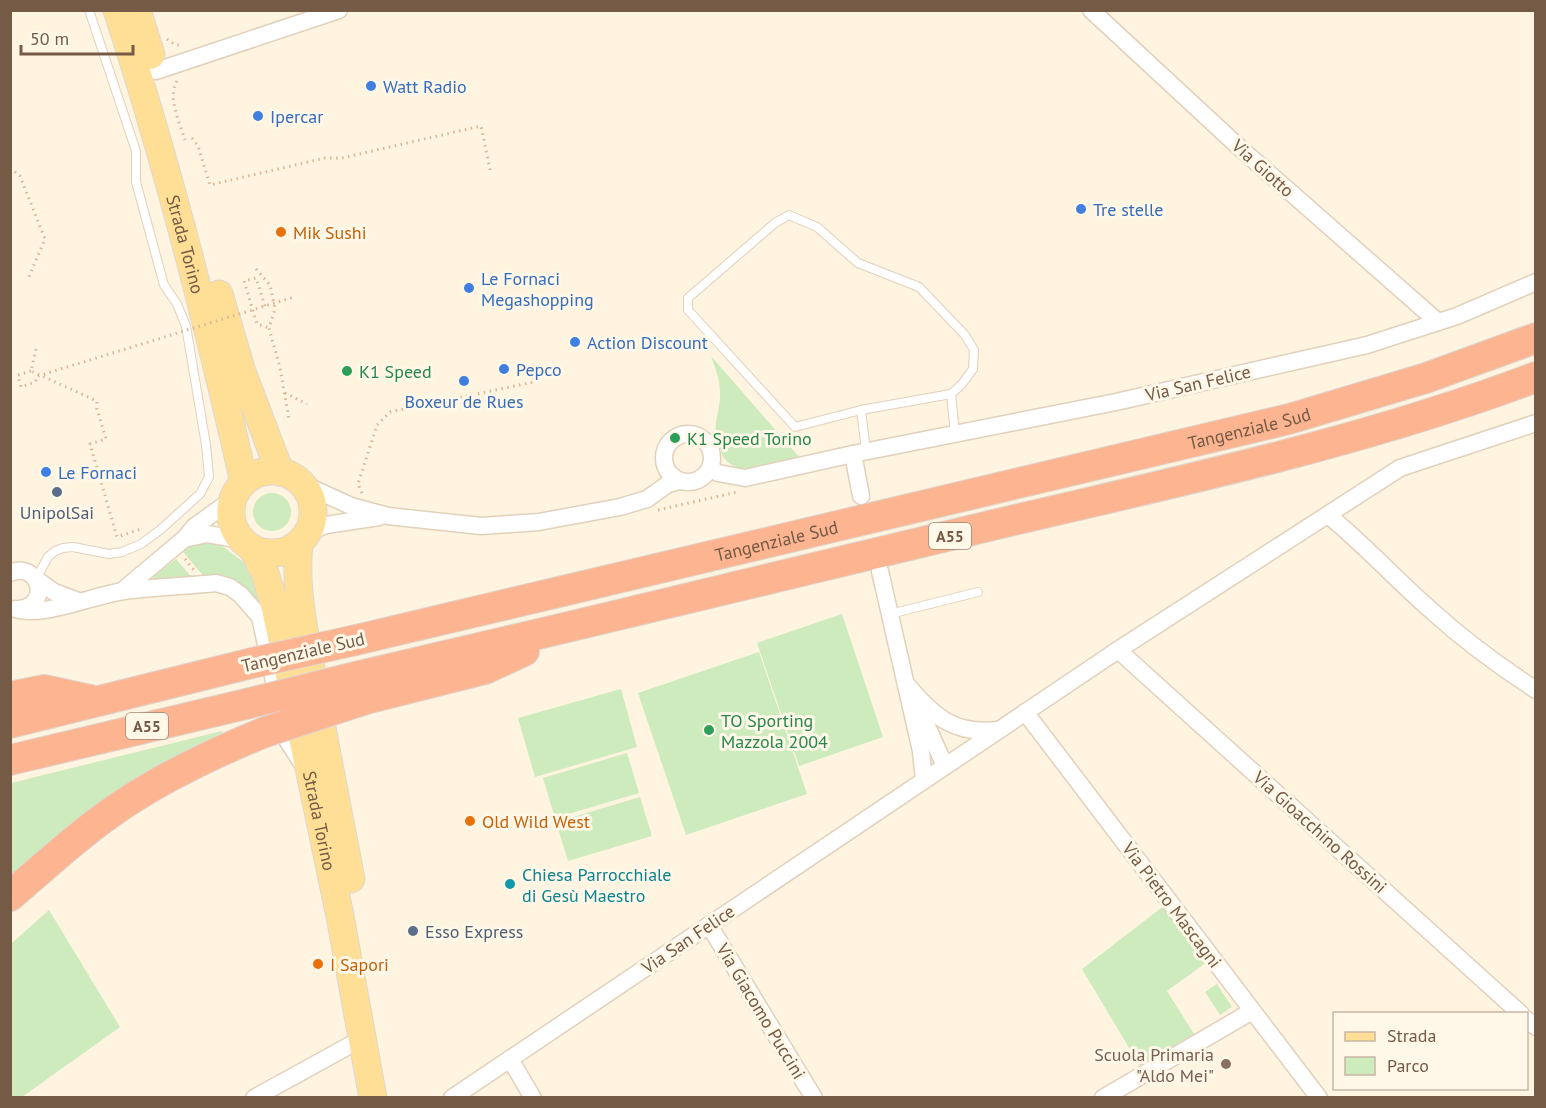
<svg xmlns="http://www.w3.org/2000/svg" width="1546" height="1108" font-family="'PT Sans',sans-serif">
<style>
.green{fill:#cdebbd}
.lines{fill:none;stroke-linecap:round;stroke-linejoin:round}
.service-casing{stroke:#e2d0bb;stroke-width:10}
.minor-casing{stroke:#e2d0bb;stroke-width:19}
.primary-casing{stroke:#ded7d2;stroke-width:29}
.motorway-casing{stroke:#ded7d2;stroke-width:32}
.path{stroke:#d9b698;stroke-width:3;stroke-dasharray:1.5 4.5;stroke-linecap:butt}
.service{stroke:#fff;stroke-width:8}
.minor{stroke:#fff;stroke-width:16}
.primary{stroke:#ffdf95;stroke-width:27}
.motorway{stroke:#fcb491;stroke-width:30}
.motorway-bridge-casing{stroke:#ded7d2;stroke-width:32;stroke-linecap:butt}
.path-bridge{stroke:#d9b698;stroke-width:3;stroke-dasharray:1.5 4.5;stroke-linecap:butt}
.motorway-bridge{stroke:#fcb491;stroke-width:30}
.shop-dot{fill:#3f7fe0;stroke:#fff7e7;stroke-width:2}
.food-dot{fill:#e8710a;stroke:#fff7e7;stroke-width:2}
.leisure-dot{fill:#2e9e5b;stroke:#fff7e7;stroke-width:2}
.service-dot{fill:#5c6f8a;stroke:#fff7e7;stroke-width:2}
.culture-dot{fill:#0f9aa8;stroke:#fff7e7;stroke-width:2}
.education-dot{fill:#8d6e63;stroke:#fff7e7;stroke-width:2}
.labels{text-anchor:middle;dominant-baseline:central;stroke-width:6;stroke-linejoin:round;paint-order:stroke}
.shield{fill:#fff7e7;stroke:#9e8976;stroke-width:1.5}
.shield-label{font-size:16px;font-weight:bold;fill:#755a45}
.shop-label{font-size:18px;fill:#366cbe;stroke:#fff7e7;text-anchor:start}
.street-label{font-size:18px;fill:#755a45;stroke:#fff7e7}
.food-label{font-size:18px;fill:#c56008;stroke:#fff7e7;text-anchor:start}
.leisure-label{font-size:18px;fill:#27864d;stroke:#fff7e7;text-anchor:start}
.service-label{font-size:18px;fill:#4e5e75;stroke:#fff7e7}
.culture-label{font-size:18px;fill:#0d838f;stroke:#fff7e7;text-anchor:start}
.education-label{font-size:18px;fill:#785e54;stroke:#fff7e7;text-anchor:end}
</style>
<rect width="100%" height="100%" fill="#fef4df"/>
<g class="green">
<path d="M711 356 799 457C782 461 761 470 744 469 722 467 714 443 716 423 717 413 721 403 720 392 720 379 715 368 711 356Z"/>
<circle cx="272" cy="512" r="19"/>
<polygon points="196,542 217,542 242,561 252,573 263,608 206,579 183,552"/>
<polygon points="176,559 194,580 153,580 154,576"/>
<polygon points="842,614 883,737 799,766 757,643"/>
<polygon points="759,652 807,794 686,835 638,693"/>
<polygon points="621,689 637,747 535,777 518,718"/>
<polygon points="222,731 224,737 11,881 11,783"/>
<polygon points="627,753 639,793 555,818 543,778"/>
<polygon points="640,797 652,836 568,861 556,822"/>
<polygon points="1165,905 1207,962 1167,991 1194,1034 1140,1066 1082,969"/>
<polygon points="49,910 120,1027 22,1097 11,1097 11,944"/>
<polygon points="1217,984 1232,1007 1220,1015 1205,992"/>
</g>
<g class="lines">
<defs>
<g id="service">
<polyline points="951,394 861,410 795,427 688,310 688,298 775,223 789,215 817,227 858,263 919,287 965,335 974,350 973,369 962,384 951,394 955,434"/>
<polyline points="861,410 866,451"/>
<polyline points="36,579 48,557 55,551 63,548 73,547 109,554 122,552 141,544 160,530 200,494 209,477 206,445 186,326 177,304 164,285 136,182 136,151 89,10"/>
<polyline points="890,614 978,592"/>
</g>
<g id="minor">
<polyline points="1091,10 1240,148 1438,322"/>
<polyline points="156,71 339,10"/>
<circle cx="688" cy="458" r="24"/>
<polyline points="853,454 861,496"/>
<polyline points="710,468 718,473 745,478 853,454 1116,402 1367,345 1457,316 1536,282"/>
<polyline points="303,484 351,506 388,516 481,526 539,522 620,507 647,499 668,484 679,481"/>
<path d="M1328 515C1365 545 1397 581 1433 612 1465 641 1499 666 1536 690"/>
<polyline points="307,533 326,525 379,517"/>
<polyline points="184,539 207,534 242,540"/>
<polyline points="880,571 921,751 924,780"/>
<path d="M10 573C38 560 53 605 19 609"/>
<polyline points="36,579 54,592 78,601"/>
<polyline points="122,591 184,539 194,527 234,498"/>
<path d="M15 609C43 618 94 595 124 591 154 587 186 586 216 583L230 587 241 595 260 617 287 740 302 763"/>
<polyline points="1118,650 1521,1014"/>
<path d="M908 686C934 717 955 735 998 730"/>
<polyline points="917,704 945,766"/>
<polyline points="1025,712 1319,1098"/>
<polyline points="709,925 814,1098"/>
<polyline points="1526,1019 1536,1027"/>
<polyline points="510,1059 533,1098"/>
<polyline points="254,1098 363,1038"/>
<polyline points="452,1098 1118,650 1400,468 1536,423"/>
<polyline points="1103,1098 1252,1011"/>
</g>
<g id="primary">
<path id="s1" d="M117 10C168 165 208 323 244 482"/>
<polyline points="137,10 151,55"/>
<polyline points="219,294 242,372 280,472"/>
<circle cx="272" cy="512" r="41"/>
<path d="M299 543C294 589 305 634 313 679 325 746 338 812 351 879"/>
<path id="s2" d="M252 548 265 573 275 606 340 916 373 1098"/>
</g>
<g id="motorway">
<path id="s3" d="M356 640 1289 419 1426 378 1536 338"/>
<path d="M359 676C575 626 791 574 1006 522 1184 480 1364 442 1536 377"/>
<polyline points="10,697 44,690 90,700"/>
<polyline points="366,699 485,669 524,651"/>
<polyline points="10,723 252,663"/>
<polyline points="10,760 258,701"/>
<path d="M10 896C47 864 84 830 125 803 169 774 216 752 265 732"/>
</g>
</defs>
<use href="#service" class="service-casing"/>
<use href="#minor" class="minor-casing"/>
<use href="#primary" class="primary-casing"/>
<use href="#motorway" class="motorway-casing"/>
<g class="path">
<polyline points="167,39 174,44 183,46"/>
<path d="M177 81C167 98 180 123 185 140"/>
<polyline points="192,138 198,146 210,185 325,158 342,158 481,126 491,174"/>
<polyline points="10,168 20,176 45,239 28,279"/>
<polyline points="256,269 270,285 275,309 269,328 280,368 289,419"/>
<polyline points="265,306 256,278 244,281 257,324 269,328"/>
<polyline points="36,349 31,371 97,401 97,409 106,439 90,444 117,537 141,529"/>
<polyline points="31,371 18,375 21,387 35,382 38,376"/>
<polyline points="285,393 307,404"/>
<polyline points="362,493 358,484 377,425 390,412 534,382 533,376"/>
<polyline points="658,510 737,492"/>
<polyline points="185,559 194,570"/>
</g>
<use href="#service" class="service"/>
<use href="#minor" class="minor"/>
<use href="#primary" class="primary"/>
<use href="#motorway" class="motorway"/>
<defs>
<g id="motorway-bridge">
<polyline points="252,663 356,640"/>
<polyline points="258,701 359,676"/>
<polyline points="265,732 366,699"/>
</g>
</defs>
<use href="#motorway-bridge" class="motorway-bridge-casing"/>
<polyline class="path-bridge" points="38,376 294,297"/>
<use href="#motorway-bridge" class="motorway-bridge"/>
</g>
<g class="shop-dot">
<circle cx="371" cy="86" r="6"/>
<circle cx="258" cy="116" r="6"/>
<circle cx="1081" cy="209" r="6"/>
<circle cx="469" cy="288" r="6"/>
<circle cx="575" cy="342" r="6"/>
<circle cx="504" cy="369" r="6"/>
<circle cx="464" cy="381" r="6"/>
<circle cx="46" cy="472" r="6"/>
</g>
<g class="food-dot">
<circle cx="281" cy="232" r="6"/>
<circle cx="470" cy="821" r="6"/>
<circle cx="318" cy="964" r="6"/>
</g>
<g class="leisure-dot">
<circle cx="347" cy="371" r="6"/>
<circle cx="675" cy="438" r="6"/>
<circle cx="709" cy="730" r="6"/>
</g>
<g class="service-dot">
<circle cx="57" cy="492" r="6"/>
<circle cx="413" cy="931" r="6"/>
</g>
<circle class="culture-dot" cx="510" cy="884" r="6"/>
<circle class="education-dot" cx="1226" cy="1064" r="6"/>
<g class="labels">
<g class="shield">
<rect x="929" y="523" width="42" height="26" rx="4.5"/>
<rect x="126" y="713" width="42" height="26" rx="4.5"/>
</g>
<g class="shield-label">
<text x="950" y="536">A55</text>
<text x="147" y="726">A55</text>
</g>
<g class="shop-label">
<text x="383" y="86">Watt Radio</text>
<text x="270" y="116">Ipercar</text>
<text x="1093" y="209">Tre stelle</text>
<text x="481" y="278">Le Fornaci<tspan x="481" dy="21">Megashopping</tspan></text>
<text x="587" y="342">Action Discount</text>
<text x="516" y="369">Pepco</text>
<text x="464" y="401" text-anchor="middle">Boxeur de Rues</text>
<text x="58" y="472">Le Fornaci</text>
</g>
<g class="street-label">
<text transform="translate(1263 168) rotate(42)">Via Giotto</text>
<text stroke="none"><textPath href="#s1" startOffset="244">Strada Torino</textPath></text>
<text transform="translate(1198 383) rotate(-13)">Via San Felice</text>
<text stroke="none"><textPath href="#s3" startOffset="918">Tangenziale Sud</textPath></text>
<text stroke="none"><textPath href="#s3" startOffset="432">Tangenziale Sud</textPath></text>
<text transform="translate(303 652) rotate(-13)">Tangenziale Sud</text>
<text stroke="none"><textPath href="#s2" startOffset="282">Strada Torino</textPath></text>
<text transform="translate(1320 832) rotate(42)">Via Gioacchino Rossini</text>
<text transform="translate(1172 905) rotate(53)">Via Pietro Mascagni</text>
<text transform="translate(688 939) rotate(-34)">Via San Felice</text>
<text transform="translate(761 1011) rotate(59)">Via Giacomo Puccini</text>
</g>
<g class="food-label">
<text x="293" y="232">Mik Sushi</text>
<text x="482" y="821">Old Wild West</text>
<text x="330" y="964">I Sapori</text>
</g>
<g class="leisure-label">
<text x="359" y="371">K1 Speed</text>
<text x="687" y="438">K1 Speed Torino</text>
<text x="721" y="720">TO Sporting<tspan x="721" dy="21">Mazzola 2004</tspan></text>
</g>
<g class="service-label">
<text x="57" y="512">UnipolSai</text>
<text x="425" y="931" text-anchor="start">Esso Express</text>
</g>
<g class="culture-label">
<text x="522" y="874">Chiesa Parrocchiale<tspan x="522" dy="21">di Gesù Maestro</tspan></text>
</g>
<g class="education-label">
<text x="1214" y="1054">Scuola Primaria<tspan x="1214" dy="21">"Aldo Mei"</tspan></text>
</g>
</g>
<rect width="1546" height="1108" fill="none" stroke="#755a45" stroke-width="24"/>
<rect x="1333" y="1012" width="195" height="78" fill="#fff7e7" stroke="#c8b8a6" stroke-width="1.5"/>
<rect x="1345" y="1032" width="30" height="9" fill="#ffdf95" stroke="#c8b8a6" stroke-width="1.5"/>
<text x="1387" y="1042" font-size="18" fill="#755a45">Strada</text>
<rect x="1345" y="1057" width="30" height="18" fill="#cdebbd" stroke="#c8b8a6" stroke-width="1.5"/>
<text x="1387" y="1072" font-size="18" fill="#755a45">Parco</text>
<path d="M21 45v9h112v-9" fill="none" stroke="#755a45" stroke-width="3"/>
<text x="30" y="45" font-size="18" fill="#755a45" stroke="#fff7e7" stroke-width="4.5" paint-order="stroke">50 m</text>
</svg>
